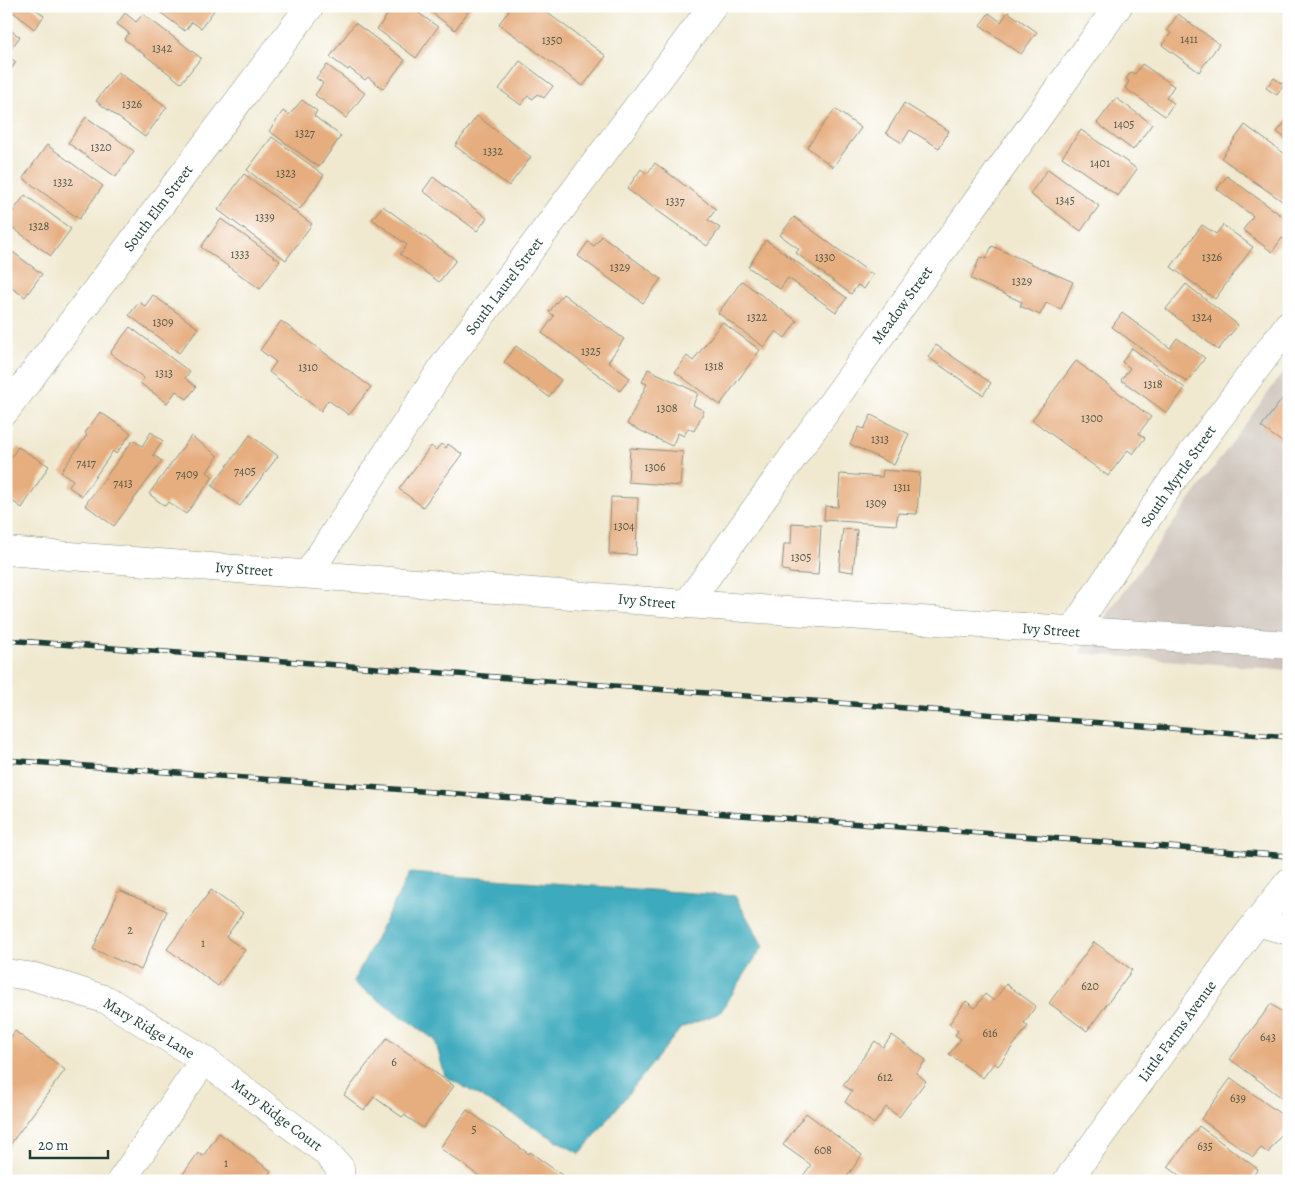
<svg xmlns="http://www.w3.org/2000/svg" width="1295" height="1187" font-family="Alegreya,serif">
<style>
.industrial{fill:#ccc2b9}
.water{fill:#3eaabd;stroke:#2e7478}
.building{fill:#e6ad7f}
.lines{fill:none;stroke-linecap:round;stroke-linejoin:round}
.minor-casing{stroke:#889382;stroke-width:29}
.minor{stroke:#fff;stroke-width:28}
.rail-casing{stroke:#1f3d34;stroke-width:5.5}
.rail{stroke:#fff;stroke-width:4;stroke-dasharray:11;stroke-linecap:butt}
.labels{text-anchor:middle;dominant-baseline:central;stroke-width:4;stroke-linejoin:round;paint-order:stroke}
.number-label{font-size:12px;fill:#515947}
.street-label{font-size:15px;fill:#1f3d34;stroke:#fff}
</style>
<rect width="100%" height="100%" fill="#fff"/>
<filter id="ink" filterUnits="userSpaceOnUse"><feTurbulence type="fractalNoise" baseFrequency=".02" numOctaves="2"/><feDisplacementMap in="SourceGraphic" scale="10" xChannelSelector="R" yChannelSelector="G"/><feConvolveMatrix kernelMatrix="1 2 1 2 8 2 1 2 1" color-interpolation-filters="sRGB"/></filter>
<filter id="wash" filterUnits="userSpaceOnUse"><feTurbulence type="fractalNoise" baseFrequency=".0096" numOctaves="4" result="noise"/><feDisplacementMap in="SourceGraphic" scale="20" xChannelSelector="R" yChannelSelector="G"/><feGaussianBlur stdDeviation="1.12" result="paint"/><feColorMatrix in="noise" values="0 0 0 0 0 0 0 0 0 0 0 0 0 0 0 0 0 1.4 0 .05"/><feComposite in="paint" operator="in"/></filter>
<g filter="url(#wash)">
<rect width="100%" height="100%" fill="#f0e9d0"/>
<polygon class="industrial" points="1289,364 1289,670 1079,653"/>
<polygon class="water" points="410,873 735,896 763,946 720,1013 681,1028 580,1154 445,1076 435,1040 353,982"/>
<g id="blocks">
<g class="building">
<polygon points="6,6 32,6 44,16 34,29"/>
<polygon points="152,6 211,6 215,9 201,28 192,22 185,31"/>
<polygon points="394,6 409,6 438,27 416,58 377,29"/>
<polygon points="423,6 472,6 455,30"/>
<polygon points="512,6 538,6 606,56 583,86 499,24"/>
<polygon points="1008,12 1037,32 1021,54 980,25 989,13 1001,22"/>
<polygon points="125,13 136,22 143,14 201,58 181,83 124,39 129,33 117,24"/>
<polygon points="1178,14 1219,44 1199,72 1162,45 1171,33 1167,30"/>
<polygon points="355,23 405,60 383,89 368,77 365,80 349,68 348,70 330,57"/>
<polygon points="6,27 20,37 9,51 6,49"/>
<polygon points="6,55 16,62 6,76"/>
<polygon points="520,61 553,86 544,98 537,94 533,99 528,96 521,105 499,89"/>
<polygon points="1142,64 1174,86 1166,98 1174,103 1165,116 1125,88 1129,81 1126,79 1131,72 1135,74"/>
<polygon points="327,65 365,93 346,118 315,95 323,83 316,78"/>
<polygon points="118,72 167,107 145,137 96,101"/>
<polygon points="1274,78 1284,85 1277,95 1266,88"/>
<polygon points="1116,98 1152,124 1133,150 1097,123"/>
<polygon points="302,100 317,111 314,116 341,136 319,167 269,131 283,111 289,115"/>
<polygon points="904,103 949,131 939,148 910,130 902,143 886,133"/>
<polygon points="835,109 861,128 833,167 807,147"/>
<polygon points="477,116 531,157 509,186 455,146"/>
<polygon points="86,117 134,151 116,177 68,143"/>
<polygon points="1289,117 1289,141 1277,132"/>
<polygon points="1245,125 1289,157 1289,198 1285,203 1221,158"/>
<polygon points="1081,130 1137,169 1118,196 1062,157"/>
<polygon points="272,137 324,175 300,209 247,170"/>
<polygon points="47,145 103,186 79,219 23,178"/>
<polygon points="655,163 716,209 708,220 720,228 707,246 627,189 641,169 647,174"/>
<polygon points="1048,169 1099,206 1081,231 1030,194"/>
<polygon points="244,174 312,224 286,260 218,210"/>
<polygon points="1227,176 1289,221 1289,235 1285,240 1282,238 1272,252 1243,230 1253,216 1217,189"/>
<polygon points="433,177 487,218 477,231 423,191"/>
<polygon points="25,195 71,229 51,256 6,223 6,221"/>
<polygon points="383,206 456,260 439,282 400,254 407,245 372,219"/>
<polygon points="794,217 873,275 864,289 858,285 851,294 796,253 799,249 780,235"/>
<polygon points="221,219 280,261 260,289 201,247"/>
<polygon points="1202,225 1216,234 1223,225 1253,247 1215,299 1171,267"/>
<polygon points="602,236 661,279 643,303 578,256 588,242 594,246"/>
<polygon points="766,240 847,298 836,312 788,278 780,289 748,267"/>
<polygon points="992,246 1073,282 1061,309 1046,303 1040,315 1020,306 1022,302 971,279 980,257 986,259"/>
<polygon points="10,250 42,274 25,297 6,284 6,255"/>
<polygon points="742,281 797,321 785,338 776,331 764,347 718,313"/>
<polygon points="1186,284 1238,325 1218,350 1166,309"/>
<polygon points="563,294 624,339 608,362 630,378 620,391 542,333 554,316 549,312"/>
<polygon points="153,295 198,328 179,353 129,315 139,302 145,306"/>
<polygon points="1122,313 1170,348 1177,338 1205,358 1187,382 1112,327"/>
<polygon points="281,321 371,387 349,415 328,400 321,411 269,372 276,362 260,350"/>
<polygon points="722,322 760,350 720,405 675,372 687,356 693,361"/>
<polygon points="130,327 190,372 185,378 196,387 187,399 176,391 167,403 140,383 144,378 110,353"/>
<polygon points="936,345 991,383 983,395 928,357"/>
<polygon points="516,346 561,380 549,397 504,362"/>
<polygon points="1132,348 1185,388 1167,413 1121,380 1130,368 1122,362"/>
<polygon points="1076,361 1151,417 1139,433 1145,438 1133,454 1128,450 1108,476 1032,420"/>
<polygon points="648,369 698,393 693,405 704,411 694,431 688,428 684,436 678,433 672,446 627,424 647,384 642,382"/>
<polygon points="1289,390 1289,447 1261,427"/>
<polygon points="100,412 131,433 116,454 113,451 82,496 69,487 73,480 61,472 87,435 85,433"/>
<polygon points="871,415 909,434 894,465 850,444 859,427 864,429"/>
<polygon points="151,432 163,441 153,455 162,461 114,526 85,505 133,440 142,446"/>
<polygon points="250,435 278,456 240,506 212,486"/>
<polygon points="191,436 218,456 207,472 213,477 186,514 168,502 165,506 149,494"/>
<polygon points="441,444 446,448 448,444 462,454 423,507 399,489 431,446 436,450"/>
<polygon points="18,447 49,466 22,508 6,497 6,465"/>
<polygon points="630,448 683,452 680,486 628,482"/>
<polygon points="883,470 920,473 917,514 898,513 896,525 824,520 825,506 838,507 840,474 882,477"/>
<polygon points="611,497 638,498 636,555 609,554"/>
<polygon points="792,523 821,525 818,575 789,573 789,571 782,570 784,544 791,544"/>
<polygon points="843,529 857,530 853,572 839,570"/>
<polygon points="119,890 167,911 141,970 93,949"/>
<polygon points="211,890 243,913 226,937 245,950 218,986 167,949"/>
<polygon points="1094,942 1132,970 1087,1031 1049,1003"/>
<polygon points="1006,984 1036,1006 1024,1023 1028,1026 998,1066 994,1063 983,1078 949,1054 961,1039 955,1035 958,1031 949,1024 966,1001 975,1008 985,994 994,1001"/>
<polygon points="1271,1004 1286,1015 1289,1012 1289,1103 1230,1059"/>
<polygon points="15,1031 65,1070 6,1150 6,1044"/>
<polygon points="892,1035 926,1060 916,1073 926,1081 899,1117 886,1107 874,1124 845,1102 852,1091 843,1085 875,1041 883,1047"/>
<polygon points="387,1038 454,1086 423,1128 404,1115 402,1117 374,1097 364,1110 344,1095"/>
<polygon points="1231,1078 1289,1120 1289,1124 1268,1153 1261,1148 1253,1157 1201,1119"/>
<polygon points="467,1110 529,1154 530,1152 570,1181 486,1181 440,1148"/>
<polygon points="806,1113 862,1155 844,1181 799,1181 811,1165 783,1145"/>
<polygon points="1199,1126 1258,1169 1249,1181 1187,1181 1168,1167"/>
<polygon points="219,1133 271,1171 264,1181 178,1181 198,1153 203,1156"/>
</g>
</g>
</g>
<g filter="url(#ink)">
<use href="#blocks" fill-opacity="0" stroke="#889382" stroke-width="1"/>
<g class="lines">
<defs>
<g id="minor">
<polyline points="6,410 310,6"/>
<polyline points="6,551 687,604 1289,645"/>
<polyline points="308,574 445,364 713,6"/>
<polyline points="687,604 1118,6"/>
<polyline points="1072,631 1174,478 1289,324"/>
<polyline points="1257,922 1289,931"/>
<polyline points="6,973 35,977 107,1000 204,1060 325,1151 340,1168 340,1176"/>
<polyline points="121,1181 204,1060"/>
<polyline points="1067,1181 1257,922 1289,882"/>
</g>
</defs>
<use href="#minor" class="minor-casing"/>
<use href="#minor" class="minor"/>
<defs>
<g id="rail">
<polyline points="6,640 1289,737"/>
<polyline points="6,760 1289,856"/>
</g>
</defs>
<use href="#rail" class="rail-casing"/>
<use href="#rail" class="rail"/>
</g>
</g>
<g class="labels">
<g class="number-label">
<text x="1189" y="39">1411</text>
<text x="552" y="40">1350</text>
<text x="162" y="48">1342</text>
<text x="132" y="104">1326</text>
<text x="1124" y="124">1405</text>
<text x="305" y="133">1327</text>
<text x="101" y="147">1320</text>
<text x="493" y="151">1332</text>
<text x="1100" y="163">1401</text>
<text x="286" y="173">1323</text>
<text x="63" y="182">1332</text>
<text x="1065" y="200">1345</text>
<text x="675" y="201">1337</text>
<text x="265" y="217">1339</text>
<text x="39" y="226">1328</text>
<text x="240" y="254">1333</text>
<text x="825" y="257">1330</text>
<text x="1212" y="257">1326</text>
<text x="620" y="267">1329</text>
<text x="1022" y="281">1329</text>
<text x="757" y="317">1322</text>
<text x="1202" y="317">1324</text>
<text x="163" y="322">1309</text>
<text x="591" y="351">1325</text>
<text x="714" y="366">1318</text>
<text x="308" y="367">1310</text>
<text x="164" y="373">1313</text>
<text x="1153" y="384">1318</text>
<text x="667" y="408">1308</text>
<text x="1092" y="418">1300</text>
<text x="880" y="439">1313</text>
<text x="86" y="463">7417</text>
<text x="655" y="467">1306</text>
<text x="245" y="471">7405</text>
<text x="187" y="474">7409</text>
<text x="123" y="483">7413</text>
<text x="902" y="487">1311</text>
<text x="876" y="503">1309</text>
<text x="624" y="526">1304</text>
<text x="801" y="557">1305</text>
<text x="130" y="930">2</text>
<text x="203" y="943">1</text>
<text x="1090" y="986">620</text>
<text x="990" y="1033">616</text>
<text x="1268" y="1037">643</text>
<text x="394" y="1062">6</text>
<text x="885" y="1077">612</text>
<text x="1238" y="1098">639</text>
<text x="474" y="1129">5</text>
<text x="1205" y="1146">635</text>
<text x="823" y="1150">608</text>
<text x="226" y="1163">1</text>
</g>
<g class="street-label">
<text transform="translate(158 208) rotate(-53)">South Elm Street</text>
<text transform="translate(504 286) rotate(-53)">South Laurel Street</text>
<text transform="translate(902 305) rotate(-54)">Meadow Street</text>
<text transform="translate(1178 476) rotate(-55)">South Myrtle Street</text>
<text transform="translate(244 569) rotate(4)">Ivy Street</text>
<text transform="translate(647 601) rotate(5)">Ivy Street</text>
<text transform="translate(1051 630) rotate(4)">Ivy Street</text>
<text transform="translate(149 1028) rotate(31)">Mary Ridge Lane</text>
<text transform="translate(1177 1031) rotate(-54)">Little Farms Avenue</text>
<text transform="translate(277 1115) rotate(37)">Mary Ridge Court</text>
</g>
</g>
<rect width="1295" height="1187" fill="none" stroke="#fff" stroke-width="25"/>
<path d="M30 1150v8h78v-8" fill="none" stroke="#1f3d34" stroke-width="2.5"/>
<text x="38" y="1150" font-size="15" fill="#1f3d34" stroke="#ffffff" stroke-width="4" paint-order="stroke">20 m</text>
</svg>
